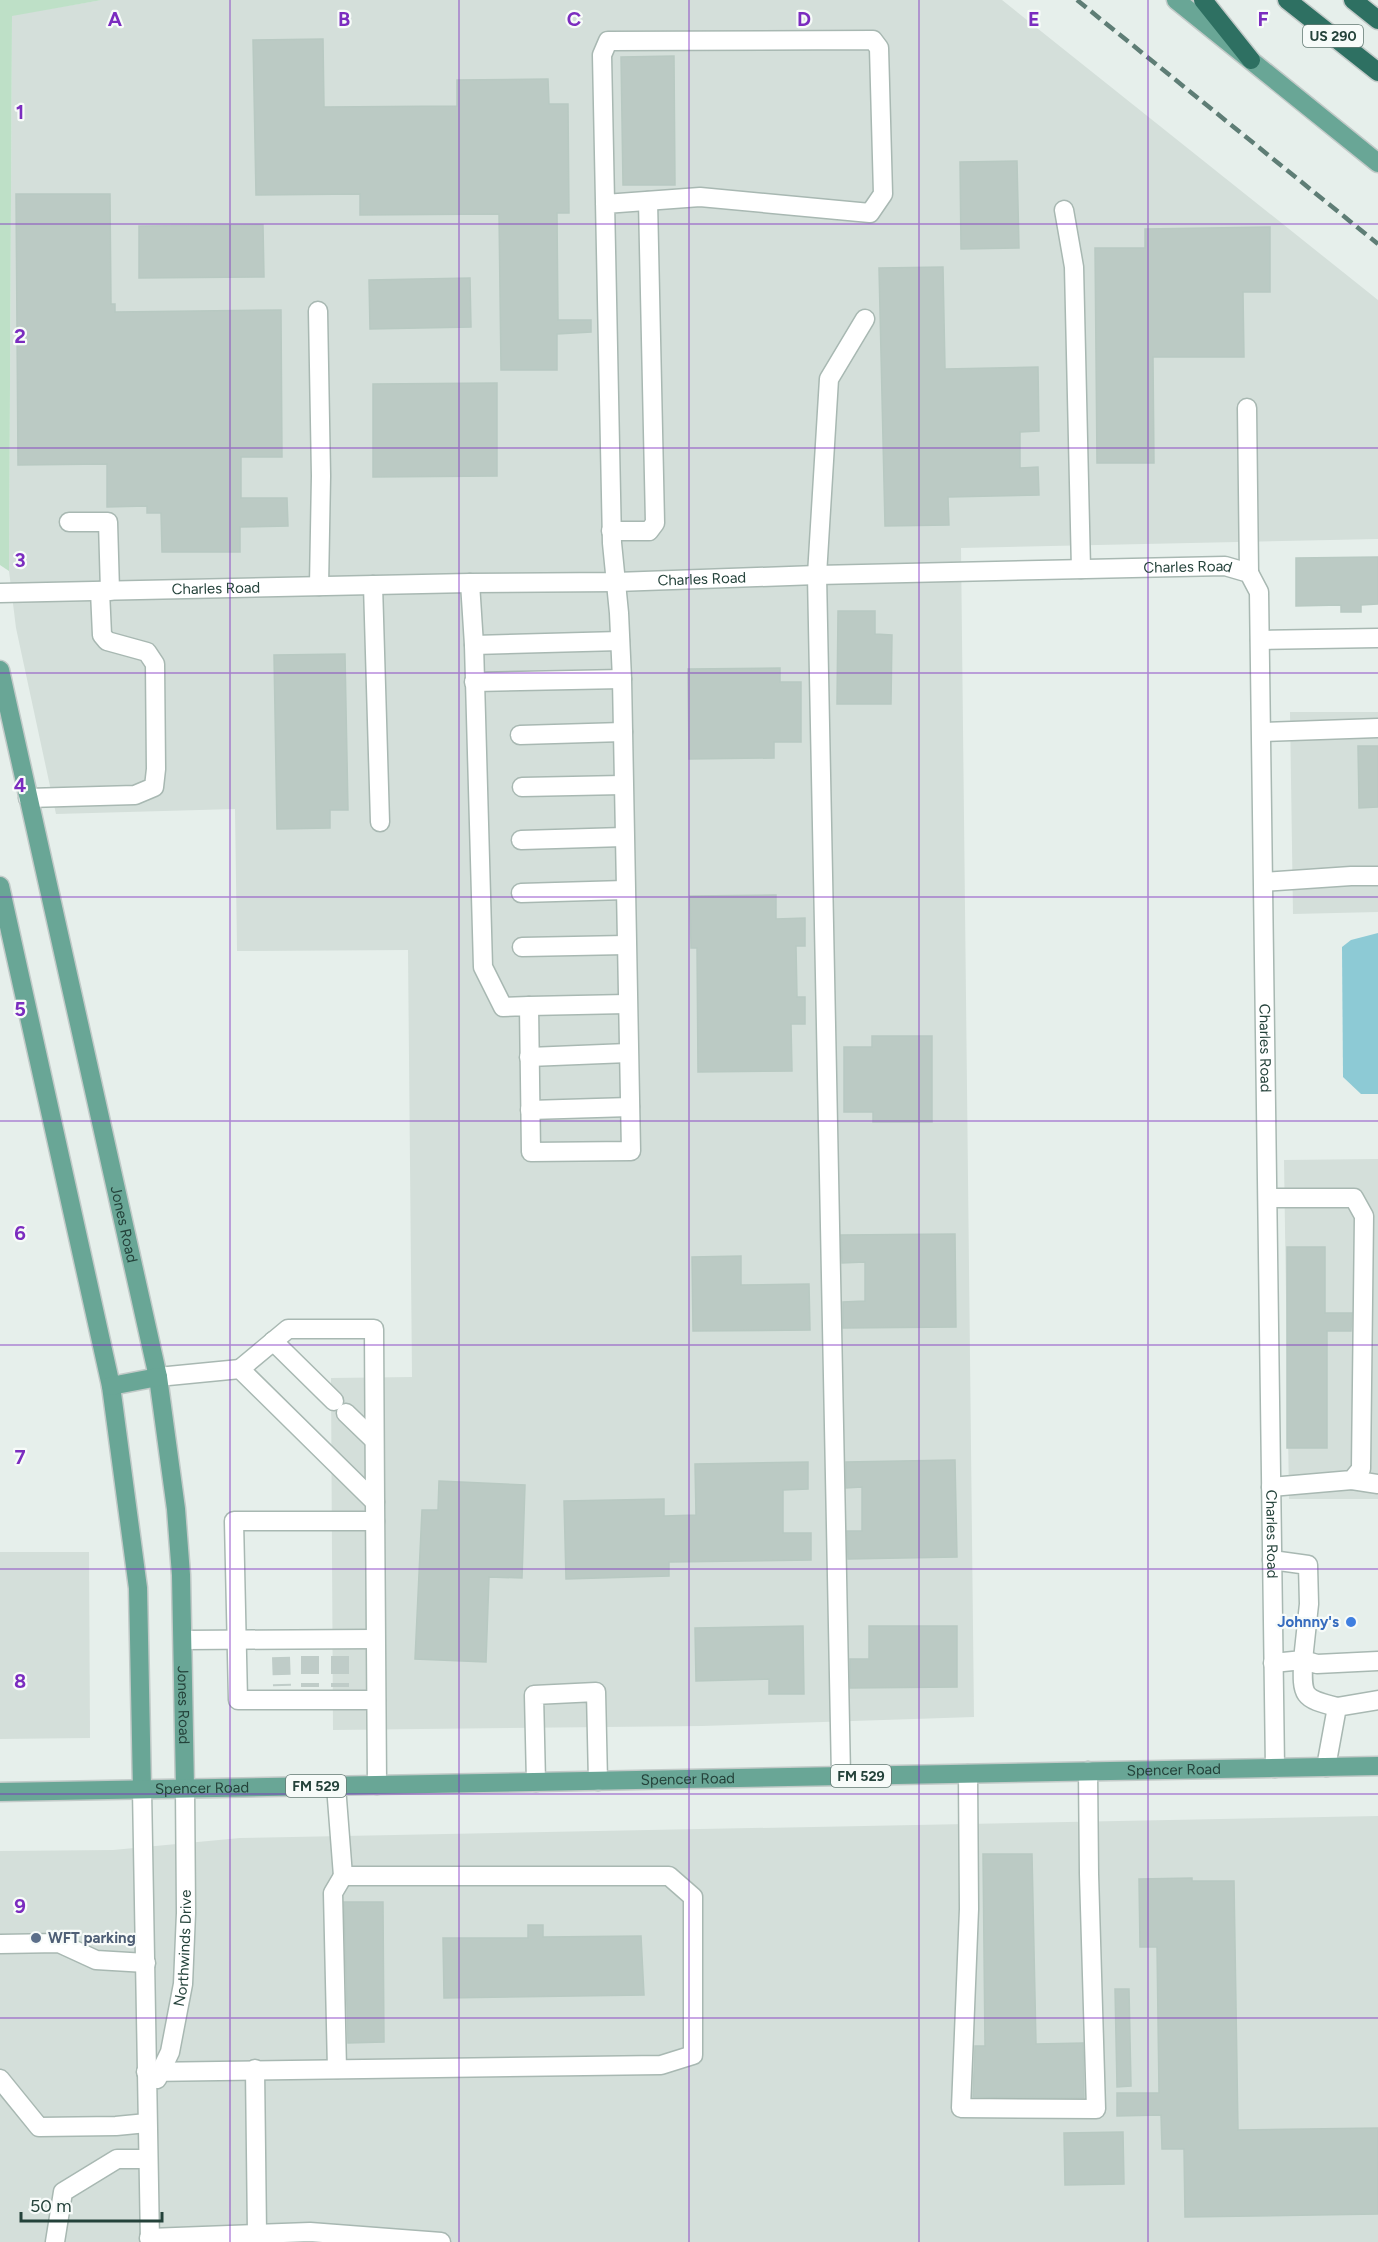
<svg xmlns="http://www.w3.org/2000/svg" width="1378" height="2242" font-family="Figtree,sans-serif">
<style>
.built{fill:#d4dfda}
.green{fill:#bee0c7}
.water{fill:#8dcad5}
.building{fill:#bbcac4;stroke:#b8c9c2;stroke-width:1.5}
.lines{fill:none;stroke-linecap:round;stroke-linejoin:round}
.minor-tunnel{stroke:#bfccc8;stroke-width:18;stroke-dasharray:18 9;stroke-linecap:butt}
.minor-casing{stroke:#a8b8b2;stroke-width:21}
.major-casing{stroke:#c2cac8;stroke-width:21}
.highway-casing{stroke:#c2cac8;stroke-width:21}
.minor{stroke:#fff;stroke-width:18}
.major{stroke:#69a696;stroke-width:18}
.highway{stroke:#2e7062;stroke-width:18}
.rail{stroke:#5e7d75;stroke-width:4.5;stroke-dasharray:12 6;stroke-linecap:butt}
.grid{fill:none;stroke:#7b2cbf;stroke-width:1.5;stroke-opacity:0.55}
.shop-dot{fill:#3f7fe0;stroke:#f7fbf9;stroke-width:2}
.service-dot{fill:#5c6f8a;stroke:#f7fbf9;stroke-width:2}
.labels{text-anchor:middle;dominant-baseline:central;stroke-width:4.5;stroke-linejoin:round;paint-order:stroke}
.shield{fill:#f7fbf9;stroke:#637a73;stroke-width:1.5}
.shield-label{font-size:14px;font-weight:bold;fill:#24423a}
.street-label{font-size:15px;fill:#24423a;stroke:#f7fbf9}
.shop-label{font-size:15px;font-weight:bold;fill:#366cbe;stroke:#f7fbf9;text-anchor:end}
.service-label{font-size:15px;font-weight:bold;fill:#4e5e75;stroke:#f7fbf9;text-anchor:start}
.grid-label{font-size:20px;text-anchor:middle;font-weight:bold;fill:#7b2cbf;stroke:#f7fbf9;stroke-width:4.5;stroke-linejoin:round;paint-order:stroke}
</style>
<rect width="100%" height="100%" fill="#e6efeb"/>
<g class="built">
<polygon points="102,0 1002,0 1378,300 1378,539 961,548 974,1717 702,1726 333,1730 331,1378 412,1377 408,950 237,951 235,809 56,814 16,628 9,571 12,15"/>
<polygon points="1290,712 1378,712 1378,912 1293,914"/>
<polygon points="1378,1159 1378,1499 1289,1499 1284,1160"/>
<polygon points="0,1552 89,1552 90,1738 0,1739"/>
<polygon points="1378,1816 1378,2242 0,2242 0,1851 113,1850 240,1838"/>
</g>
<polygon class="green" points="0,0 102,0 12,16 9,571 0,565"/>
<polygon class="water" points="1378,933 1378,1094 1361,1094 1343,1077 1342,947 1351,940"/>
<g class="building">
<polygon points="323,39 324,107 457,106 457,80 548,79 549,104 568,104 569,213 557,213 558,320 591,320 591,332 557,334 557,370 501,370 499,214 360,215 360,194 256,195 253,40"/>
<polygon points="674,56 675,185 623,185 621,57"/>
<polygon points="1017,161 1019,248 961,249 960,162"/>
<polygon points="16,194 110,194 111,304 115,304 115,312 281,310 282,457 241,457 241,498 287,498 288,526 240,527 240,552 162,552 161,513 147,513 147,506 107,507 107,464 18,465"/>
<polygon points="263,225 264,277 139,278 139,226"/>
<polygon points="1270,227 1270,292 1243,292 1244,357 1153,357 1154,463 1097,463 1095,248 1145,248 1145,229"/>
<polygon points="943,267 945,369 1038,367 1039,431 1020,432 1020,468 1038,467 1039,495 948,497 949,525 885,526 879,268"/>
<polygon points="470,278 471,327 370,329 369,280"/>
<polygon points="497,383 497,476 373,477 373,384"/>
<polygon points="1378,557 1378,604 1361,605 1361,612 1341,612 1341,605 1296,606 1296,558"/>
<polygon points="838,611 875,611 875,634 892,635 891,704 837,704"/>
<polygon points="345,654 348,810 330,810 330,828 277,829 274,655"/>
<polygon points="780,668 780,682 801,682 801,742 774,742 774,758 689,759 688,669"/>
<polygon points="1358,746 1378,746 1378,807 1359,808"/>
<polygon points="776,895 776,919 805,918 805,946 796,946 797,997 805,997 805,1024 791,1024 792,1071 698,1072 697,948 691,948 690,896"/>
<polygon points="872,1036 932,1036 932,1122 873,1122 873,1112 844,1112 844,1047 872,1047"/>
<polygon points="955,1234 956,1327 843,1328 843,1302 865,1301 865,1262 842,1263 841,1235"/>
<polygon points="1287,1247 1325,1247 1325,1313 1352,1313 1351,1331 1327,1331 1327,1448 1287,1448"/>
<polygon points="741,1256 741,1285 809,1284 810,1330 693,1331 692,1257"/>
<polygon points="955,1460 957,1557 848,1559 847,1531 862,1531 862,1487 846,1488 846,1462"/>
<polygon points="808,1462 808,1489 783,1490 783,1533 811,1533 811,1560 669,1562 669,1576 566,1579 564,1501 664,1499 664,1516 696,1515 695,1464"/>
<polygon points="439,1481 525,1485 522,1578 489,1577 486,1662 415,1659 422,1510 438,1510"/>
<polygon points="803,1626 804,1694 769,1694 769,1679 696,1681 695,1628"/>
<polygon points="869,1626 957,1626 957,1687 850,1688 850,1659 869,1659"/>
<polygon points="983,1854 1032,1854 1036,2044 1083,2043 1084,2098 973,2097 975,2046 985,2046"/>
<polygon points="1192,1878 1192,1881 1234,1881 1238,2130 1378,2128 1378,2214 1185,2217 1184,2149 1162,2149 1161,2115 1117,2116 1117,2093 1159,2093 1157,1947 1140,1947 1139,1879"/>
<polygon points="344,1902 383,1902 384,2042 348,2043"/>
<polygon points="528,1925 543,1925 543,1937 641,1936 644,1995 444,1998 443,1938 528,1938"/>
<polygon points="1115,1989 1129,1989 1131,2086 1117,2087"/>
<polygon points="1123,2132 1124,2184 1065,2185 1064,2133"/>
</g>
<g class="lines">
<g class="minor-tunnel">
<polyline points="310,1656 310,1687"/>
<polyline points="340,1656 340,1687"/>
<polyline points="281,1657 282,1686"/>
</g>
<defs>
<g id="minor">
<polyline points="1064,210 1074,267 1081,569"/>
<polyline points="318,311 321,476 319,586"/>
<polyline points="1247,408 1249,573"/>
<polyline points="69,522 108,522 110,591"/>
<polyline points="611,531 649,531 655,523 648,201"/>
<polyline points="470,583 474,645 483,967 503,1007 529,1006 531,1152 631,1151 622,679 619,613 612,543 602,55 608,41 873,40 879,48 883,194 870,213 700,197 605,204"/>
<polyline points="373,585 380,822"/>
<path id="s1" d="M0 593 470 583 616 582 817 575 1225 566 1249 573 1259 592 1275 1768"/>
<polyline points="1260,640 1378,638"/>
<polyline points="474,645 620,641"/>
<polyline points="474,682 622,679"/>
<polyline points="1262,732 1378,728"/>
<polyline points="520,735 623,732"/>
<polyline points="522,787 623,785"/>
<polyline points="28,798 135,795 154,787 156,769 155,664 147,652 107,641 102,635 100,591"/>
<polyline points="521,840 624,837"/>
<polyline points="1264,882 1351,876 1378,876"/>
<polyline points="521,893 625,890"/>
<polyline points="522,947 626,945"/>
<polyline points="529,1006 627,1004"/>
<polyline points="529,1057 628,1053"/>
<polyline points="530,1110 630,1107"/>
<polyline points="1268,1198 1354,1198 1364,1216 1361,1469 1352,1480 1271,1487"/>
<polyline points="273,1341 334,1401"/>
<polyline points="240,1369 288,1329 374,1329 375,1502"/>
<polyline points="158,1377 240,1369 375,1502 377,1785"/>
<polyline points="346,1413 374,1440"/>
<polyline points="1352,1480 1378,1484"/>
<polyline points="375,1521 234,1521 238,1700 376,1700"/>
<polyline points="1272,1560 1308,1565 1309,1604 1303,1660 1273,1663"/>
<polyline points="184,1640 375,1639"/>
<path d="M1337 1707C1302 1698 1302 1697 1303 1660L1317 1664 1378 1661"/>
<polyline points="1326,1767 1337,1707 1378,1700"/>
<polyline points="968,1774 969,1909 961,2108 1096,2109 1089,1874 1088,1771"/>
<polyline points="841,1776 817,575 829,379 865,319"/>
<polyline points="536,1782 534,1695 596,1692 598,1781"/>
<polyline points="142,1789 150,2242"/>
<polyline points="0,1944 59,1943 96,1960 146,1963"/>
<polyline points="255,2069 257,2234"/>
<polyline points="337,2069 333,1893 343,1876"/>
<polyline points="146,2072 661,2065 693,2055 693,1897 669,1876 343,1876 336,1786"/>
<polyline points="0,2079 39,2127 116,2126 147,2123"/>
<path id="s2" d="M157 2079 170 2052 183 1984 186 1913 185 1788"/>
<polyline points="149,2238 310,2232 441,2242"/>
<polyline points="55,2242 63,2192 117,2159 148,2159"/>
</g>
<g id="major">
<polyline points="1176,0 1378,163"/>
<path id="s3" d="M0 670 158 1377 176 1509 181 1575 185 1788"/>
<polyline points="0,886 111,1386 138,1588 142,1789"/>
<polyline points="111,1386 158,1377"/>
<path id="s4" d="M0 1792 1378 1766"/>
</g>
<g id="highway">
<polyline points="1203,0 1251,60"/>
<polyline points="1287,0 1378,72"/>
<polyline points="1353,0 1378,20"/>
</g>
</defs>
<use href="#minor" class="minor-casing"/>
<use href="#major" class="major-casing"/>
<use href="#highway" class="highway-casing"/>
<use href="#minor" class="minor"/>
<use href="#major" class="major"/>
<use href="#highway" class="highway"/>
<polyline class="rail" points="1077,0 1378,244"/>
</g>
<path class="grid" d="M230 0V2242M459 0V2242M689 0V2242M919 0V2242M1148 0V2242M0 224H1378M0 448H1378M0 673H1378M0 897H1378M0 1121H1378M0 1345H1378M0 1569H1378M0 1794H1378M0 2018H1378"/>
<circle class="shop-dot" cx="1351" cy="1622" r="6"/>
<circle class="service-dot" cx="36" cy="1938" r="6"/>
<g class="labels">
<g class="shield">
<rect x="1303" y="25" width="60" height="22" rx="4.5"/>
<rect x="831" y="1765" width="60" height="22" rx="4.5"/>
<rect x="286" y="1775" width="60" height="22" rx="4.5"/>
</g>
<g class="shield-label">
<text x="1333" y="36">US 290</text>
<text x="861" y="1776">FM 529</text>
<text x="316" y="1786">FM 529</text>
</g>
<g class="street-label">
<text stroke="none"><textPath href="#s1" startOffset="1188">Charles Road</textPath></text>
<text stroke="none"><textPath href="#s1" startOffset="702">Charles Road</textPath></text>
<text stroke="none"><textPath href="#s1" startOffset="216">Charles Road</textPath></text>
<text stroke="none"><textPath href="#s1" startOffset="1728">Charles Road</textPath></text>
<text stroke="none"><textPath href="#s3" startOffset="568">Jones Road</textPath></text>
<text stroke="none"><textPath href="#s1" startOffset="2214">Charles Road</textPath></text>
<text stroke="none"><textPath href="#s3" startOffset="1054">Jones Road</textPath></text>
<text stroke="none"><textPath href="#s4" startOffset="1174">Spencer Road</textPath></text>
<text stroke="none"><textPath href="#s4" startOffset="688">Spencer Road</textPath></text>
<text stroke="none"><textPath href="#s4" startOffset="202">Spencer Road</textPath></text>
<text stroke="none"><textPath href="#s2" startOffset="135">Northwinds Drive</textPath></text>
</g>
<g class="shop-label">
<text x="1339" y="1622">Johnny's</text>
</g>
<g class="service-label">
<text x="48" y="1938">WFT parking</text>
</g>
</g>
<g class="grid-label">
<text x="115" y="26">A</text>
<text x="344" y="26">B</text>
<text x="574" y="26">C</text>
<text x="804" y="26">D</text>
<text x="1034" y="26">E</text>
<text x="1263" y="26">F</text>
<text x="20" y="119">1</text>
<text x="20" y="343">2</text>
<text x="20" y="567">3</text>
<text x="20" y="792">4</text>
<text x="20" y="1016">5</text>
<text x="20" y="1240">6</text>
<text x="20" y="1464">7</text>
<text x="20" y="1688">8</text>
<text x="20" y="1913">9</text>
</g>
<path d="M21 2212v9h141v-9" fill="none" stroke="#24423a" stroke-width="3"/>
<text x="30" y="2212" font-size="18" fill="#24423a" stroke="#f7fbf9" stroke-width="4.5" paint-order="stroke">50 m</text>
</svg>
